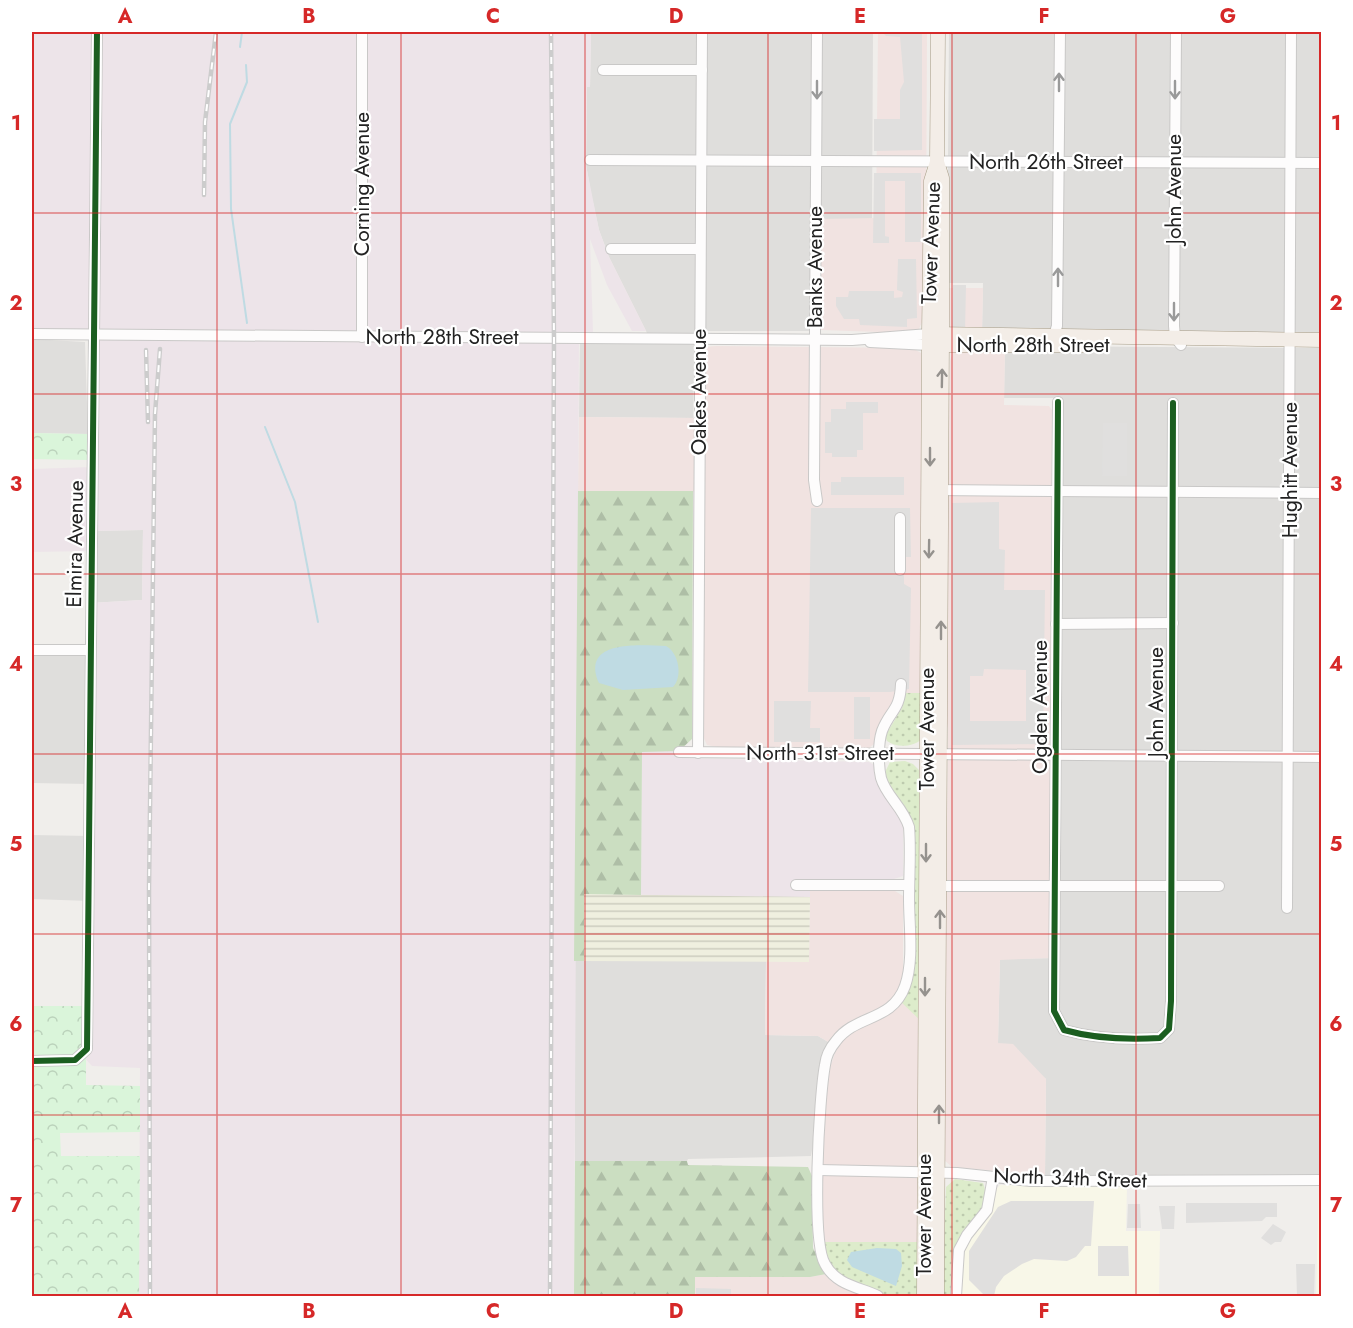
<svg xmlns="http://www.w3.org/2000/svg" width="1353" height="1328" font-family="Jost,sans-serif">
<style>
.residential{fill:#dfdedc}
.commercial{fill:#f1e3e1}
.industrial{fill:#ede4e9}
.education{fill:#f8f7e8}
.farmland{fill:url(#farmland-rules)}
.grass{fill:url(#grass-dots)}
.forest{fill:url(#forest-firs)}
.park{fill:url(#park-crowns)}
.parking{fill:#e0dfde;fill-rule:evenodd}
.water{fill:#bfdbe3}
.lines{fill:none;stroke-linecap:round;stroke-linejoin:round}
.stream{stroke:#bfdbe3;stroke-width:2}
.minor-casing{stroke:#c9c8c7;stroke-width:12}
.major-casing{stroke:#a79c86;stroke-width:15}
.minor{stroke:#fdfcfc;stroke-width:10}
.major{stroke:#f3ede7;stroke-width:14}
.rail-casing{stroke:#ccc;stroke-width:4.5}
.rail{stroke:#fff;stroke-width:2;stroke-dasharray:7;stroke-linecap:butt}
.cycleway-casing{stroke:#fff;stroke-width:10}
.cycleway{stroke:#1b5e20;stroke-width:6}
.oneway{stroke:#9a9a9a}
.oneway2{stroke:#95928e}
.grid{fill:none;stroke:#d62828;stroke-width:1.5;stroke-opacity:0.55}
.labels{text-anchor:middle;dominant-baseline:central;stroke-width:4.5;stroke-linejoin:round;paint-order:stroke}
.street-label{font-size:21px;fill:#222;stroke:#fff}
.neatline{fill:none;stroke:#d62828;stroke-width:2}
.grid-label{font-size:20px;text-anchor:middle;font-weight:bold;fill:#d62828}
</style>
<defs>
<pattern id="farmland-rules" width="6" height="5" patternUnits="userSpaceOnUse" patternTransform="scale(1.5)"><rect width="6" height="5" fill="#efefdf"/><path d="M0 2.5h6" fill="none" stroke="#cdcdbf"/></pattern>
<pattern id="grass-dots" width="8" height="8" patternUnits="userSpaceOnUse" patternTransform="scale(1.5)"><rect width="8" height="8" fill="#ddeccb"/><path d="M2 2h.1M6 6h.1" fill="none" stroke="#bdcaae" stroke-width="1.8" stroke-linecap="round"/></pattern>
<pattern id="forest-firs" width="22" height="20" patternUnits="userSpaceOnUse" patternTransform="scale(1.5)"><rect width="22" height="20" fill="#cbdec1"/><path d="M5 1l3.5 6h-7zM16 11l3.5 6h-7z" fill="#aebea6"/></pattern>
<pattern id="park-crowns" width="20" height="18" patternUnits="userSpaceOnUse" patternTransform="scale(1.5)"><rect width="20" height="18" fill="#daf5da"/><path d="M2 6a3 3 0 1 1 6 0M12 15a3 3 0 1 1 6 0" fill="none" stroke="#bbd2bb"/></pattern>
</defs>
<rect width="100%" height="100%" fill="#f0eeeb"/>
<g class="residential">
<polygon points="591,32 873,32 872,219 811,219 810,331 695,331 693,418 579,417 580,342 652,343 609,257 599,230 591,193 586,165 587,87 590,87"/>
<polygon points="949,32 1321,32 1321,336 982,332 983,283 947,283"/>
<polygon points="32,339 85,342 88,434 32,433"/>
<polygon points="1005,346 1321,348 1321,1174 1045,1175 1046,1079 998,1044 1000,959 1059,958 1061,398 1004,398"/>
<polygon points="143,530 142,600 90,603 91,531"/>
<polygon points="32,650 89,650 89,784 32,783"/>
<polygon points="32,835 90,836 90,901 32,899"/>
<polygon points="574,961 766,961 765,1035 818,1036 830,1043 811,1156 688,1159 687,1161 575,1161"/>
</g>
<g class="commercial">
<polygon points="878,32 927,32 926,238 922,322 919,329 907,333 822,330 819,328 817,219 876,218"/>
<polygon points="947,288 983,288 982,332 950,329"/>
<polygon points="716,346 912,348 921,353 923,693 896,693 894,703 879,726 874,744 869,748 723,748 707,745 703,736 703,492 578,491 579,417 704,418 705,350 706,347"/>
<polygon points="1005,346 1004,405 1049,406 1052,410 1050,958 1000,960 998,1043 1013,1044 1046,1079 1045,1175 952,1167 943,1159 948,728 944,709 950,361 953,351"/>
<polygon points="810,888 895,891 903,896 903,975 922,1022 917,1163 921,1242 821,1242 822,1156 828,1074 837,1047 818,1036 765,1035 766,961 809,962"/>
<polygon points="826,1274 840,1286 866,1296 695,1296 695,1277 810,1277"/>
</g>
<g class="industrial">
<polygon points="32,32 591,32 590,87 587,87 586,165 599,230 609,257 646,331 632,331 607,285 590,239 593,332 579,333 574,1296 139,1296 140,1068 92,1066 82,1055 90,603 142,600 143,530 92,531 91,551 32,552 32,469 92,467 93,335 32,334"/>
<polygon points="642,751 679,751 679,758 869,762 874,765 903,823 903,876 891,880 810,882 810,897 641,895"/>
</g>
<g class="education">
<polygon points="1000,1185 1127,1186 1126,1231 1160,1231 1159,1296 960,1296 964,1248 990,1214 995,1190"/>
<polygon points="1321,1185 1321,1296 1316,1296 1319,1186"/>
</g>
<polygon class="farmland" points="584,894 810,897 809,962 584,961"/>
<g class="grass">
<path d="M905 693H923L921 740C912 747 896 748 887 741L885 736 902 708Z"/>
<polygon points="905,761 913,764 919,770 922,1022 901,1002 904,998 911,819 888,783 885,772 890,762"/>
<path d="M955 1179 983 1183C994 1209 961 1227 954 1249 949 1264 952 1281 951 1296H942L946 1187Z"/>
<polygon points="821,1242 921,1242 920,1296 886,1296 844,1278 832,1266"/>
</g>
<g class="forest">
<polygon points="578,491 693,491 692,739 679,751 642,752 641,895 584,894 584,961 574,961"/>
<polygon points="575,1161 687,1161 688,1165 808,1167 812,1176 813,1248 826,1274 810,1277 695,1277 695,1296 574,1296"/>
</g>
<g class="park">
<polygon points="32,433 88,434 87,460 32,459"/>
<polygon points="32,1006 86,1006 86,1085 140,1086 140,1132 60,1133 61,1156 140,1156 139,1296 32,1296"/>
</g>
<g class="parking">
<polygon points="882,32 922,32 922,150 874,151 874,119 900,119 900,90 904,82 900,37 886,36"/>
<polygon points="874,173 921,173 921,242 905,242 905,181 885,181 885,236 889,237 889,243 873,243"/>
<polygon points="898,259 916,259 917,318 907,319 907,327 860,325 859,319 844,319 836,306 836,297 848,297 849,291 894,291 894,298 902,297 903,292 897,290"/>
<polygon points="953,285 966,285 965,330 952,327"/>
<polygon points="846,402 878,402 878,413 863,413 863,450 857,450 857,457 832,457 832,453 825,453 825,422 831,422 831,409 846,409"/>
<polygon points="1103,423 1127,423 1127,476 1102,476"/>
<polygon points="841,477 904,477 904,495 831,495 831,482 841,482"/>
<path d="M999 502V549L1005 550 1004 590H1045L1043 744 952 745V503ZM984 669 1026 670V721H970V676H983Z"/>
<polygon points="811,508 910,508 911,557 906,557 904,561 904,584 911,588 909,689 890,692 808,692"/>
<rect x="854" y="697" width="16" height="42"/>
<polygon points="774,701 811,701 810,728 820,728 820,742 774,742"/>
<polygon points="1011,1201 1094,1201 1091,1246 1085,1246 1076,1257 1067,1261 1034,1259 1022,1264 1004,1276 996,1287 994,1296 985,1296 969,1280 969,1251 998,1207"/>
<polygon points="1186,1203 1277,1203 1277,1217 1266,1217 1262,1221 1186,1223"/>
<polygon points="1128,1204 1140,1204 1141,1228 1127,1228"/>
<polygon points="1159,1206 1175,1206 1174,1229 1162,1229"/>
<polygon points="1273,1224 1286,1232 1281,1242 1275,1242 1271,1245 1261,1238"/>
<polygon points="1098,1246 1128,1246 1129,1276 1098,1276"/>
<polygon points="1296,1264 1315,1264 1314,1296 1297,1296"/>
<polygon points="696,1288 731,1289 731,1296 696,1296"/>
</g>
<g class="water">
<path d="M666 646C679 653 683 677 673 687L623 690 599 683C580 639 640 645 666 646Z"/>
<polygon points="877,1248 896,1249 901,1253 902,1266 896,1286 852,1267 847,1260 851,1252"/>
</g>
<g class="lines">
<g class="stream">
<polyline points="240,47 242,32"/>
<polyline points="246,65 247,82 230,124 231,209 247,323"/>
<polyline points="265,427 295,502 318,622"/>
</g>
<defs>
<g id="minor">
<polyline points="362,32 362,337"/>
<polyline points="1176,32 1174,326 1175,337 1181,345"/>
<polyline points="603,70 702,70"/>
<polyline points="590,160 1322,163"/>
<polyline points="611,249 700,249"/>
<polyline points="32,334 852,340 929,334"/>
<polyline points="1048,340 1054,335 1057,326 1060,32"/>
<polyline points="870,342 929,345"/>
<path d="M1058 402 1054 1011 1064 1030C1096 1039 1127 1040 1160 1038L1169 1029 1171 1001 1173 403"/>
<polyline points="935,490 1322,493"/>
<polyline points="817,501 814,480 817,32"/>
<polyline points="900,570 900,518"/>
<polyline points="1056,624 1173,623"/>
<polyline points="32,650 89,650"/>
<polyline points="679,752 1322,757"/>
<polyline points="698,753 702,32"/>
<polyline points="796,885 909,885"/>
<polyline points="931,886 1219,886"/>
<polyline points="1287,908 1291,32"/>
<polyline points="32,1061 75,1060 87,1049 97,32"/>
<polyline points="819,1170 957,1173 1031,1181 1322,1180"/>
<path d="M878 1296C859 1287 836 1285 825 1264 811 1241 819 1097 825 1065 826 1056 830 1048 836 1041 856 1014 892 1022 905 986 914 960 909 926 909 899 909 875 911 850 909 827 903 807 886 796 881 778 878 765 878 743 882 731 890 710 900 711 901 684"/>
<polyline points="956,1296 959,1250 967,1235 987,1210 993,1177"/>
</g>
<g id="major">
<polyline points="934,334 1322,340"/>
<polyline points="936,345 1087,345"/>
<polyline points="924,1296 929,334 931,181 937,162"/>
<polyline points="937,1296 942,335 942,178 937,162 938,32"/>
</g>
</defs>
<use href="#minor" class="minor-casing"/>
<use href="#major" class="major-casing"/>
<use href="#minor" class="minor"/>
<use href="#major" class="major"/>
<defs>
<g id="rail">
<polyline points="204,195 205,122 216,32"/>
<polyline points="146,350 148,422"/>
<polyline points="150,1296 149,888 155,414 160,349"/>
<polyline points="550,1296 554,338 551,32"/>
</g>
</defs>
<use href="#rail" class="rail-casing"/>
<use href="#rail" class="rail"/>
<defs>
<g id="cycleway">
<path d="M1058 402 1054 1011 1064 1030C1096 1039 1127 1040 1160 1038L1169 1029 1171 1001 1173 403"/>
<polyline points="32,1061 75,1060 87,1049 97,32"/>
</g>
</defs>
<use href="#cycleway" class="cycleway-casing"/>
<use href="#cycleway" class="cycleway"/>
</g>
<defs><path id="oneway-shaft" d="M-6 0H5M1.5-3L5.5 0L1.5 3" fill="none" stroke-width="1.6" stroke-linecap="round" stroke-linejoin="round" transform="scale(1.5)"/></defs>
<g class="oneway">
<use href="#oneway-shaft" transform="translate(1059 82) rotate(-90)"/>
<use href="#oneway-shaft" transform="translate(817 90) rotate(90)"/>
<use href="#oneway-shaft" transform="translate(1175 90) rotate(90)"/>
<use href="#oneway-shaft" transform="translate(1058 277) rotate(-90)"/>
<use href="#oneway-shaft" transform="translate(1174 312) rotate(90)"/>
</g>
<g class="oneway2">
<use href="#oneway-shaft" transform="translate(942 378) rotate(-89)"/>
<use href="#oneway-shaft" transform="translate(930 457) rotate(90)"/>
<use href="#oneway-shaft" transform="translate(929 549) rotate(91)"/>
<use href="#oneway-shaft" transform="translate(941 630) rotate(-90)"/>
<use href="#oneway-shaft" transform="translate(926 853) rotate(90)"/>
<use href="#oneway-shaft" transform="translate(940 919) rotate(-90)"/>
<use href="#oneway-shaft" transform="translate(925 987) rotate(90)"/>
<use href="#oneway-shaft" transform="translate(939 1114) rotate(-90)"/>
</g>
<path class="grid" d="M217 32V1296M401 32V1296M585 32V1296M768 32V1296M952 32V1296M1136 32V1296M32 213H1322M32 394H1322M32 574H1322M32 754H1322M32 934H1322M32 1115H1322"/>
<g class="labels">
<g class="street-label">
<text x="1046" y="162">North 26th Street</text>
<text transform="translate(362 184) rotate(-90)">Corning Avenue</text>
<text transform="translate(1174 189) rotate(-90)">John Avenue</text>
<text transform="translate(931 243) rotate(-88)">Tower Avenue</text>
<text transform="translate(815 267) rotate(-90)">Banks Avenue</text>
<text x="442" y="337">North 28th Street</text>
<text x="1033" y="345">North 28th Street</text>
<text transform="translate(699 392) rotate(-90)">Oakes Avenue</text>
<text transform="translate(1290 470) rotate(-90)">Hughitt Avenue</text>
<text transform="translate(75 544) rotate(-89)">Elmira Avenue</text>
<text transform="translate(1156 702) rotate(-90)">John Avenue</text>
<text transform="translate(1040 707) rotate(-90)">Ogden Avenue</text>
<text transform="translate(927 729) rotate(-90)">Tower Avenue</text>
<text x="820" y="753">North 31st Street</text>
<text transform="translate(1070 1178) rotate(2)">North 34th Street</text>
<text transform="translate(924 1215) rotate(-90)">Tower Avenue</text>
</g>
</g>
<rect width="1353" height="1328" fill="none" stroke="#ffffff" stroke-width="66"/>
<rect x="33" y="33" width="1287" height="1262" class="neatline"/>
<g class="grid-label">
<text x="125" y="23">A</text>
<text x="309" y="23">B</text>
<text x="493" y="23">C</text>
<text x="676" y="23">D</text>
<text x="860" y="23">E</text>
<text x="1044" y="23">F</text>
<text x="1228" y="23">G</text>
<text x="16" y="130">1</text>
<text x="1336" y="130">1</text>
<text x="16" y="310">2</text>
<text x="1336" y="310">2</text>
<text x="16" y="491">3</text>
<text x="1336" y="491">3</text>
<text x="16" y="671">4</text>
<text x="1336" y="671">4</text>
<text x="16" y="851">5</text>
<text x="1336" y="851">5</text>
<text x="16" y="1031">6</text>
<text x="1336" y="1031">6</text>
<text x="16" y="1212">7</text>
<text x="1336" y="1212">7</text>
<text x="125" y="1318">A</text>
<text x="309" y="1318">B</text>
<text x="493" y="1318">C</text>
<text x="676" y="1318">D</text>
<text x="860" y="1318">E</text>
<text x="1044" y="1318">F</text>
<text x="1228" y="1318">G</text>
</g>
</svg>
